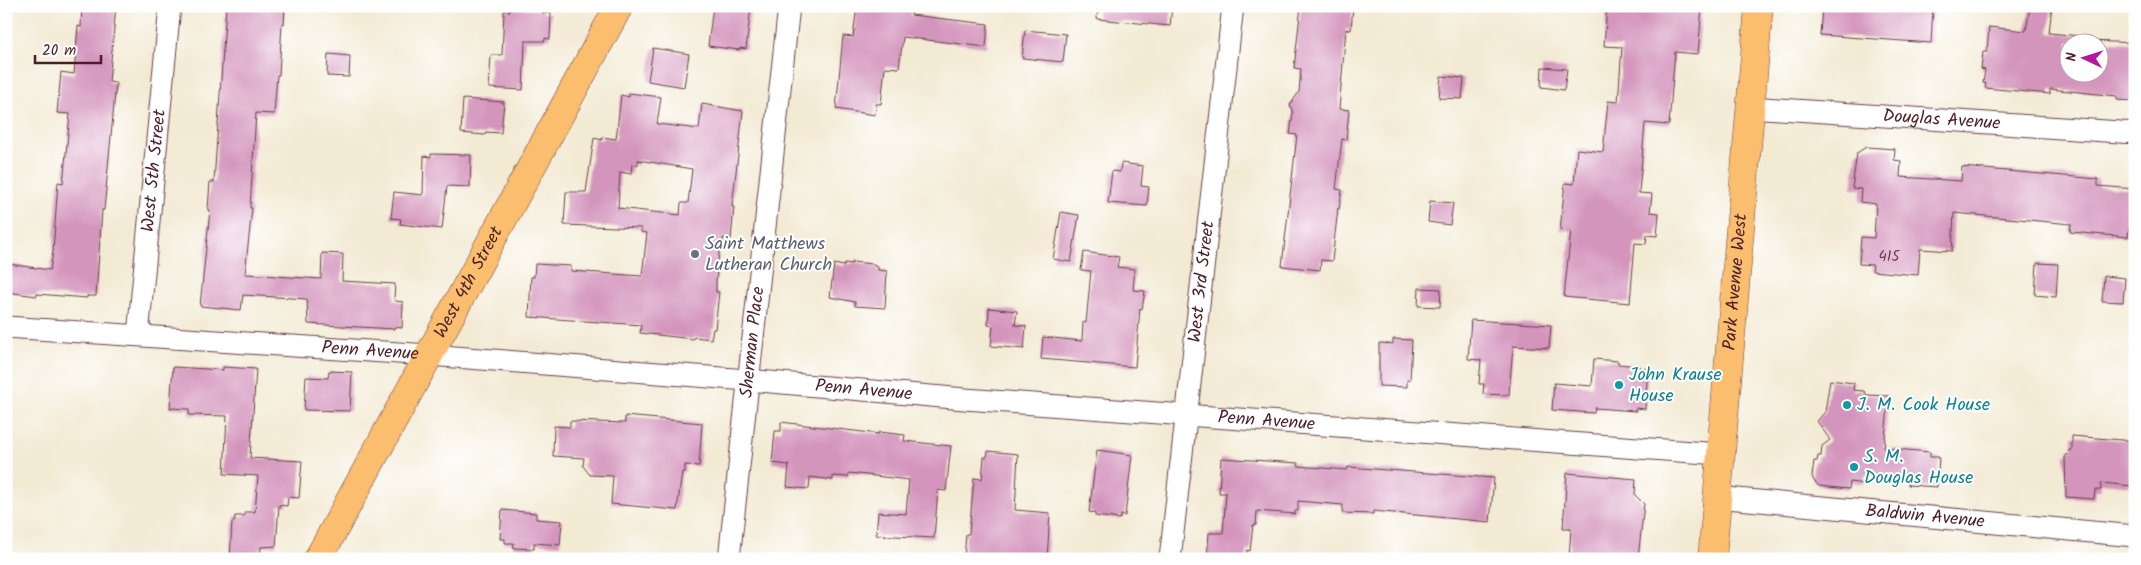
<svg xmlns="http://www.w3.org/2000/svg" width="2141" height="565" font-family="Kalam,sans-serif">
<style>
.building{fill:#d495bd;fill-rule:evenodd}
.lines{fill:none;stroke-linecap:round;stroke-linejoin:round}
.minor-casing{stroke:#633d44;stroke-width:23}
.major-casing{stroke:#633d44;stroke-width:29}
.minor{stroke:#fff;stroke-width:21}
.major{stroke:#fbbd6e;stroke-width:28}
.worship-dot{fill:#6b7280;stroke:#fff;stroke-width:2}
.culture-dot{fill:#0f9aa8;stroke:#fff;stroke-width:2}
.labels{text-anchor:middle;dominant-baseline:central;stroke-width:4;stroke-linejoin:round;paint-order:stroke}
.number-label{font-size:15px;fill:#6c3c50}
.street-label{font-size:18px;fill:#4a1f2b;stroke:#fff}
.worship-label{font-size:18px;fill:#5b616d;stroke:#fff;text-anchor:start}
.culture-label{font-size:18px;fill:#0d838f;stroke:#fff;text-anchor:start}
</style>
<rect width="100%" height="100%" fill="#fff"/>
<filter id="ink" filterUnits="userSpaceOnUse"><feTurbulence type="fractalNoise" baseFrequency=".02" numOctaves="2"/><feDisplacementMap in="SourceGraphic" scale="10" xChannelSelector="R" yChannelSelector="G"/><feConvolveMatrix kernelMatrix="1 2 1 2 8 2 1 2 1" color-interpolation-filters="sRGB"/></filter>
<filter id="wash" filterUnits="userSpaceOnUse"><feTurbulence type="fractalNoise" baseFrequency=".0096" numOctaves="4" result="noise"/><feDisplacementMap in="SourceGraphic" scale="20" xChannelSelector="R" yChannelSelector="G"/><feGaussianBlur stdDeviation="1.12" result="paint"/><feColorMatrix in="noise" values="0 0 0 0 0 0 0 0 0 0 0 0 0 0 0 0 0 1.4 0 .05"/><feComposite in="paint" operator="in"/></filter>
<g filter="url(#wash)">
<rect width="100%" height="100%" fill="#f3ead4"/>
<g id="blocks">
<g class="building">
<polygon points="82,6 116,6 109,82 116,83 104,210 102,210 96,296 87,296 87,298 37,294 37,296 6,292 9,264 50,270 53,252 58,182 63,183 70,114 57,113 61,72 74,74 78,26 81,27"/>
<polygon points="226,6 285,6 284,24 282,23 279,75 277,75 274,114 256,113 250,208 252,208 245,274 321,279 322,253 343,254 342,281 395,284 394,299 396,301 403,302 402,328 394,327 394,329 308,324 307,299 243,295 241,310 200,306 210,210 208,209 210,182 214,182"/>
<polygon points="713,6 751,6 746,49 740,48 739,50 708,46"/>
<polygon points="857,6 912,6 911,15 988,24 986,47 903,37 899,68 885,67 881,104 876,104 875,115 836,109 843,36 853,37"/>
<polygon points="1098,6 1172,6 1170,26 1097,19"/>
<polygon points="1301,6 1353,6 1351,30 1346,29 1339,109 1349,110 1346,140 1342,139 1336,189 1342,190 1339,209 1338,208 1332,261 1321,260 1320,270 1282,266 1297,135 1290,134 1293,112 1290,105 1299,92 1301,69 1294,68"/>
<polygon points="1607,6 1702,6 1698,54 1675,52 1669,125 1645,123 1639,193 1652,194 1650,212 1659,213 1657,236 1647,235 1646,244 1635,243 1630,303 1564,297 1571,231 1560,230 1565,183 1574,184 1577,149 1603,152 1608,101 1618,102 1622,47 1604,46"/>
<polygon points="1822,6 1933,6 1931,43 1820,35"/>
<path d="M2030 6H2052L2049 33 2091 37V41L2135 43V101L2117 100V96L2050 89V94L1985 88 1986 83H1983L1985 70 1981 69 1983 52H1987L1989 27 2026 31ZM2068 42H2098V72H2068Z"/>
<polygon points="510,8 543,10 543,13 551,13 550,39 545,38 545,41 525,41 523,90 489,88 491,55 502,55 504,11 510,11"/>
<polygon points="1025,30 1066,34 1063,62 1022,58"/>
<polygon points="653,48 689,54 684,87 648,81"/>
<polygon points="328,54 350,56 349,77 327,76"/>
<polygon points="1542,67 1567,69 1564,90 1541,87"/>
<polygon points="1441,76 1464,78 1462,99 1439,98"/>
<path d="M629 93 661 97 657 124 699 129 702 104 743 111 732 207H734L731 239 723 238V243L720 242 716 282V292H719L715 329H713L711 339 694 337 693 339 640 333 641 325 529 317 531 277H534L535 264 571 266V271L642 276 647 233 641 232V228L564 225 566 192H586L594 138 602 140V137L616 139 621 95 629 97ZM638 160 692 169 688 203H681L680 215 618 208 620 172 631 174 632 164 638 165Z"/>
<polygon points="463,99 504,102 501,133 486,132 485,135 461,133"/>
<polygon points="1866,147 1895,149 1894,160 1901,161 1900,177 1961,181 1962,167 2098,179 2098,186 2135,189 2135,229 2129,229 2128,237 2070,232 2071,224 1954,213 1952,251 1920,249 1918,275 1872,271 1873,265 1859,264 1861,237 1874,238 1876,204 1860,202 1861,189 1852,188 1857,153"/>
<polygon points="431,154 471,155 470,187 447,186 442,229 400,224 401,219 391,218 394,192 423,195 424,156 431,157"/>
<polygon points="1121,163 1143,166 1141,186 1149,187 1147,206 1108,203 1112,171 1120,172"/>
<polygon points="1430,201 1453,203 1450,225 1428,222"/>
<polygon points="1061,212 1079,215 1071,262 1053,259"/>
<polygon points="1084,252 1119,257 1117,267 1135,269 1133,290 1145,291 1142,309 1140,308 1135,367 1041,359 1043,337 1082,341 1083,322 1086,323 1091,271 1081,270"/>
<polygon points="852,262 874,264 874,266 878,267 878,270 887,271 885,308 855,306 855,302 830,297 834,264 844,266 845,263 852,264"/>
<polygon points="2037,263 2058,264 2056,297 2035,295"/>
<polygon points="2104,276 2125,278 2123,302 2102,301"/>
<polygon points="1419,288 1441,289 1440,307 1418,306"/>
<polygon points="989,308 1017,311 1015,325 1026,326 1024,349 991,346 993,326 988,325"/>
<polygon points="1471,320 1551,325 1549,348 1513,346 1509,395 1483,394 1484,384 1479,384 1481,360 1468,359"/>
<polygon points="1393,339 1412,340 1410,380 1407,380 1407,387 1379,386 1379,343 1393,344"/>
<polygon points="1594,359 1618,361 1618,364 1639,366 1639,368 1648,369 1645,409 1636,408 1636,411 1595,408 1594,413 1552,410 1554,383 1592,386"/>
<polygon points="173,367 223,370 223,367 256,369 250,458 302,461 299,498 288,497 287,506 279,505 276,546 261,547 260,559 230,559 232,522 234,522 235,516 244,516 245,512 255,512 258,476 224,474 227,416 189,415 189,409 170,408"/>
<polygon points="329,371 352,372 350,411 304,410 306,377 328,378"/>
<polygon points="1830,380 1854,383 1853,390 1864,391 1867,395 1889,396 1884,448 1930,452 1930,457 1939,457 1937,487 1908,485 1909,480 1865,475 1864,484 1850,482 1849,489 1819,486 1814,481 1812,476 1814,461 1817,461 1818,456 1821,456 1822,446 1830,440 1817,421 1825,412"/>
<polygon points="625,416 702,423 699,466 685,465 685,472 682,472 677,510 611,504 613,476 590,475 583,466 584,458 553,456 554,426 570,427 570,421 625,423"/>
<polygon points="781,422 879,434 879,432 905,435 904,441 951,446 946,491 938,490 934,538 876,535 878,512 906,514 909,480 849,473 848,477 833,476 833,480 810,477 809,489 787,487 789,465 772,463 775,431 781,431"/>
<polygon points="2072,436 2134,441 2133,486 2101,483 2101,490 2095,490 2094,499 2066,497 2065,455 2068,455 2069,450 2072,450"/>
<polygon points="1097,450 1132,455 1125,516 1121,515 1120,519 1095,516 1095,513 1089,512"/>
<polygon points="988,451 1018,454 1015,510 1050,513 1047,559 964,559 966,534 969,534 974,478 982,479 984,457 987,457"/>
<polygon points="1221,458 1298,463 1298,466 1347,470 1348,467 1494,478 1490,522 1373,511 1373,514 1342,513 1343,505 1298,501 1298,511 1295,511 1295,514 1257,511 1256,525 1253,525 1250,551 1247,550 1246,559 1207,559 1209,533 1223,533 1226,493 1219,493"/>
<polygon points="1567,473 1636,479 1635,495 1644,504 1638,559 1569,559 1571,528 1563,528"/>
<polygon points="502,510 536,513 536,519 562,521 560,545 534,543 534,549 513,548 514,543 505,543 505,539 500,539"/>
</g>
</g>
</g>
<g filter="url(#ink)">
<use href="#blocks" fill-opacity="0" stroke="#633d44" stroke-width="1"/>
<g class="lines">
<defs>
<g id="minor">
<path id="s1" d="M1750 107 2135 133"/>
<path id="s2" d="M6 327 429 355 747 380 965 399 1720 454"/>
<path id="s3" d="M138 335 170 6"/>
<path id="s4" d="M1716 497 2135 536"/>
<path id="s5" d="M729 559 789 6"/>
<path id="s6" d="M1170 559 1233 6"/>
</g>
<g id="major">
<path id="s7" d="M318 559 619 6"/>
<path id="s8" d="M1712 559 1759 6"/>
</g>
</defs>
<use href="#minor" class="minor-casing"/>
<use href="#major" class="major-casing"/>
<use href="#minor" class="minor"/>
<use href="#major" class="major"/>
</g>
</g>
<circle class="worship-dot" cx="695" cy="254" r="5"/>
<g class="culture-dot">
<circle cx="1619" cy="385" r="5"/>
<circle cx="1847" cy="405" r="5"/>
<circle cx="1854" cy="467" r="5"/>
</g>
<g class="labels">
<g class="number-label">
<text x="1889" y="257">415</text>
</g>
<g class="street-label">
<text stroke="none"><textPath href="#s1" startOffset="192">Douglas Avenue</textPath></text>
<text stroke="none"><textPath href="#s3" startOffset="165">West 5th Street</textPath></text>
<text stroke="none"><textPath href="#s6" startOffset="279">West 3rd Street</textPath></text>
<text stroke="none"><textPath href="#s8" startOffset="278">Park Avenue West</textPath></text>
<text stroke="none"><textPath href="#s7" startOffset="315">West 4th Street</textPath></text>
<text stroke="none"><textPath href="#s5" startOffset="218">Sherman Place</textPath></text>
<text stroke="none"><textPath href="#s2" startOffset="365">Penn Avenue</textPath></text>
<text stroke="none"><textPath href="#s2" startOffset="860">Penn Avenue</textPath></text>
<text stroke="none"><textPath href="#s2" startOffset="1264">Penn Avenue</textPath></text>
<text stroke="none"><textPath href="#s4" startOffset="210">Baldwin Avenue</textPath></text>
</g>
<g class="worship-label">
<text x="705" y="244">Saint Matthews<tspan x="705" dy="21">Lutheran Church</tspan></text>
</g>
<g class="culture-label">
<text x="1629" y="375">John Krause<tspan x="1629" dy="21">House</tspan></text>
<text x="1857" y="405">J. M. Cook House</text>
<text x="1864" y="457">S. M.<tspan x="1864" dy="21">Douglas House</tspan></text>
</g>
</g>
<rect width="2141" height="565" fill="none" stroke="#fff" stroke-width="25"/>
<g transform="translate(2084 58) rotate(274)"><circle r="24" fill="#ffffff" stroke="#b7a5aa"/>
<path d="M0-4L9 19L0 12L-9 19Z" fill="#b5179e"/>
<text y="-8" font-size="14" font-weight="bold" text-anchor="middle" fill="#4a1f2b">N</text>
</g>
<path d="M35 55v8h66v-8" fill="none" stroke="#4a1f2b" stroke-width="2.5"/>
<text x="42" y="55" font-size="15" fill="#4a1f2b" stroke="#ffffff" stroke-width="4" paint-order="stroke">20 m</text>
</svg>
